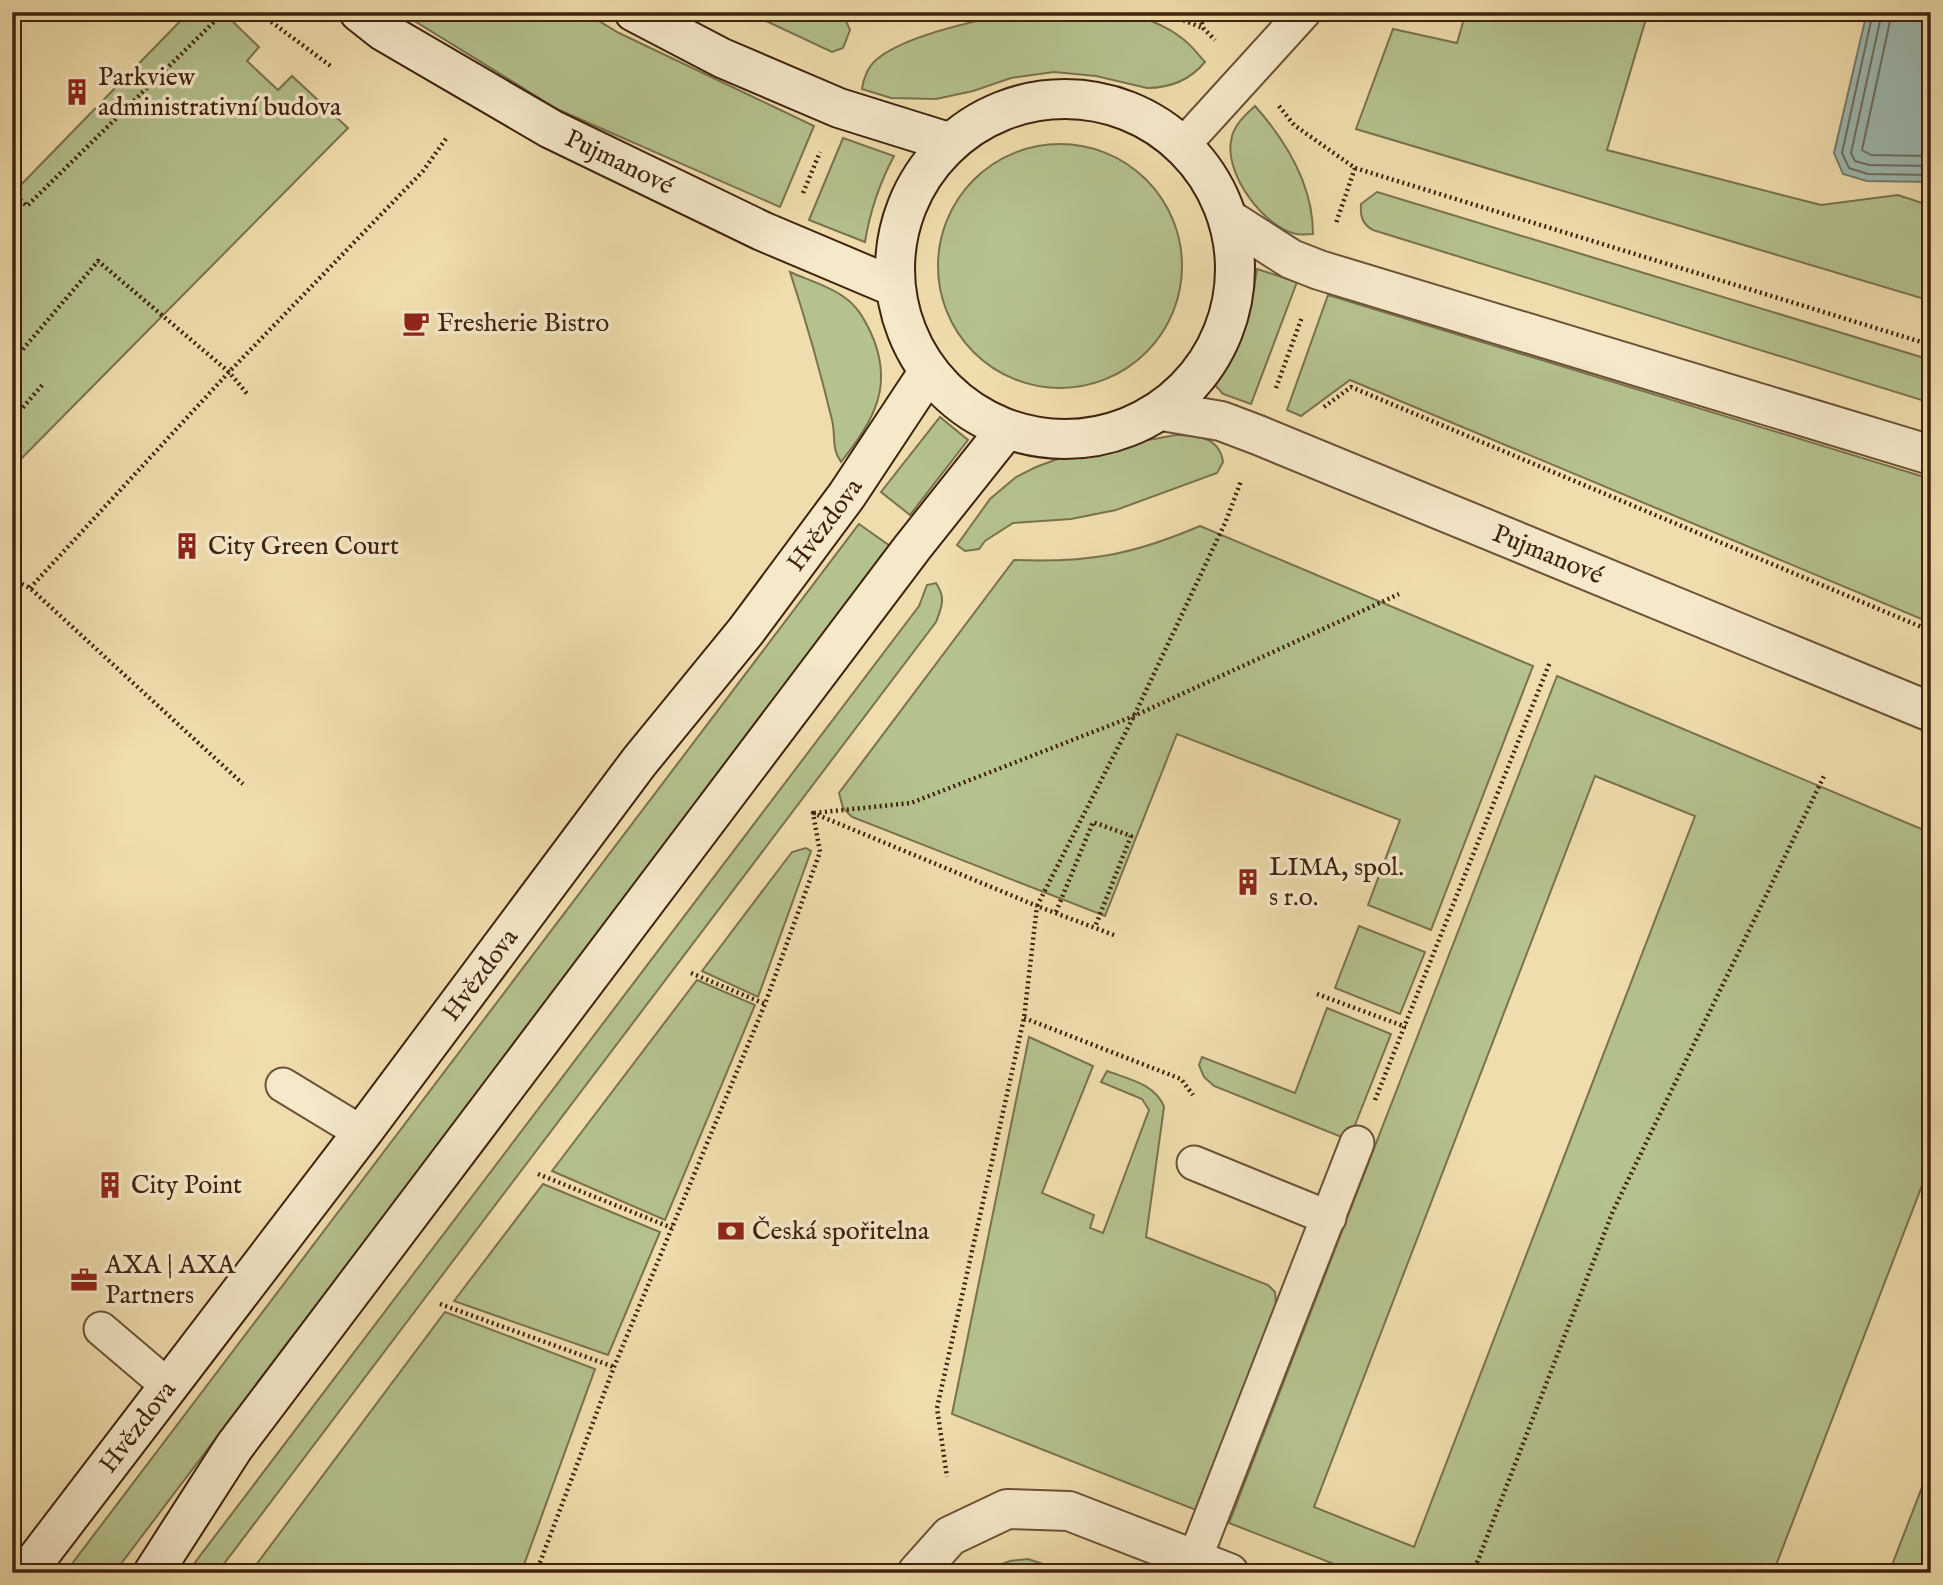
<svg xmlns="http://www.w3.org/2000/svg" width="1943" height="1585" font-family="'IM FELL English',serif">
<style>
.green{fill:#b5c28e;stroke:#7a724e;stroke-width:2;fill-rule:evenodd}
.water{fill:#9dbab2;stroke:#777d70;stroke-width:2}
.lines{fill:none;stroke-linecap:round;stroke-linejoin:round}
.shore{stroke:#6e6e60;stroke-width:2}
.lane-casing{stroke:#6b5136;stroke-width:37}
.street-casing{stroke:#6b5136;stroke-width:42}
.secondary-casing{stroke:#3f220e;stroke-width:42}
.path{stroke:#3f220e;stroke-width:4.5;stroke-dasharray:2 3.5;stroke-linecap:butt}
.lane{stroke:#f5e9ca;stroke-width:33}
.street{stroke:#f5e9ca;stroke-width:38}
.secondary{stroke:#f5e9ca;stroke-width:38}
.labels{text-anchor:middle;dominant-baseline:central;stroke-width:7;stroke-linejoin:round;paint-order:stroke}
.poi-label{font-size:26px;fill:#3f220e;stroke:#f5e9ca;text-anchor:start}
.street-label{font-size:26px;fill:#3f220e;stroke:#f5e9ca}
</style>
<rect width="100%" height="100%" fill="#f0ddad"/>
<filter id="stains"><feTurbulence type="fractalNoise" baseFrequency=".00286" numOctaves="4"/><feColorMatrix values="0 0 0 0 .2 0 0 0 0 .09 0 0 0 0 .02 0 0 0 .5 -.17"/></filter>
<radialGradient id="worn" r=".72"><stop offset=".6" stop-color="#630" stop-opacity="0"/><stop offset="1" stop-color="#630" stop-opacity=".3"/></radialGradient>
<g class="green">
<polygon points="189,12 223,12 259,47 247,61 278,90 292,76 348,128 12,468 12,194"/>
<polygon points="400,12 584,12 619,33 814,126 780,207 557,109"/>
<polygon points="747,12 828,12 846,21 850,30 843,48 832,52"/>
<path d="M1021 12C1075 12 1137 2 1183 39 1191 45 1198 54 1205 62 1190 80 1171 88 1147 88L1096 76 1054 72 1011 78 973 91 936 99 891 98 862 89C863 79 868 67 876 60 905 35 983 19 1021 12Z"/>
<polygon points="1466,12 1648,12 1607,150 1821,205 1898,195 1931,206 1931,301 1356,129 1393,29 1457,43"/>
<path d="M1255 106C1286 141 1313 186 1313 234 1307 234 1301 235 1296 234 1264 227 1225 175 1231 141 1233 126 1244 116 1255 106Z"/>
<path d="M843 138 894 156C879 184 870 211 865 242L809 220Z"/>
<circle cx="1060" cy="266" r="122"/>
<path d="M1377 192 1931 360V403L1373 230C1362 224 1360 216 1361 204Z"/>
<polygon points="1257,269 1297,282 1251,404 1223,394 1215,385 1246,319 1253,294"/>
<path d="M790 272C808 280 829 286 844 297 857 306 863 317 870 331 895 384 875 419 841 462 831 448 836 436 832 420 820 370 806 321 790 272Z"/>
<polygon points="1328,295 1931,479 1931,623 1350,380 1301,416 1287,410"/>
<polygon points="940,417 968,440 910,515 881,492"/>
<path d="M1176 435C1197 436 1219 436 1223 462L1217 473 1116 510 1071 519 1013 523 985 541 979 549 965 551 957 545 990 499 1016 477 1036 467 1071 454Z"/>
<polygon points="859,524 890,546 114,1573 65,1573"/>
<path d="M1200 526 1533 666 1431 930 1368 905 1400 820 1177 734 1105 916 852 817 843 808 839 793 1014 560C1088 563 1132 555 1200 526Z"/>
<path d="M936 583C946 598 942 606 936 622L217 1573H187L919 606 927 585Z"/>
<path d="M1557 676 1931 833V1162L1773 1573H1357L1229 1523ZM1595 776 1695 816 1414 1547 1314 1507Z"/>
<polygon points="806,848 811,851 758,997 702,971 792,852"/>
<polygon points="1359,926 1425,952 1400,1014 1335,988"/>
<polygon points="697,980 755,1005 665,1220 552,1171"/>
<polygon points="1327,1008 1391,1034 1349,1140 1214,1086 1204,1077 1199,1065 1202,1057 1295,1093"/>
<path d="M1029 1037 1093 1066 1042 1193 1094 1215 1090 1228 1103 1233 1149 1110 1142 1099 1101 1082 1107 1071C1128 1079 1156 1084 1164 1107L1146 1237 1268 1285 1275 1292 1276 1305 1196 1510 952 1414Z"/>
<polygon points="543,1184 660,1232 608,1355 454,1301"/>
<polygon points="445,1312 595,1369 521,1573 250,1573"/>
<polygon points="1931,1464 1931,1573 1889,1573 1892,1565"/>
<polygon points="1028,1559 1070,1573 978,1573 1010,1561"/>
</g>
<polygon class="water" points="1867,12 1931,12 1931,182 1867,181 1843,174 1834,153"/>
<g class="lines">
<g class="shore">
<polyline points="1873,12 1842,153 1849,168 1868,174 1931,175"/>
<polyline points="1882,12 1851,153 1855,161 1869,165 1931,166"/>
<polyline points="1892,12 1862,150 1871,155 1931,156"/>
</g>
<defs>
<g id="lane">
<polyline points="1184,144 1304,12"/>
<polyline points="283,1085 362,1133"/>
<polyline points="1194,1163 1329,1218"/>
<polyline points="101,1329 168,1386"/>
<polyline points="1195,1558 1357,1143"/>
</g>
<g id="street">
<polyline points="1230,220 1291,259 1319,270 1931,455"/>
<path id="s1" d="M1162 411 1221 421 1258 435 1931 712"/>
<polyline points="917,1573 950,1536 1007,1509 1069,1511 1229,1573"/>
</g>
<g id="secondary">
<path id="s2" d="M359 12 383 31 551 129 762 231 892 286"/>
<polyline points="634,12 722,58 839,108 948,142"/>
<circle cx="1065" cy="269" r="170"/>
<path id="s3" d="M26 1573 362 1133 639 762 746 631 847 495 927 374"/>
<polyline points="153,1573 234,1447 912,548 1005,431"/>
</g>
</defs>
<use href="#lane" class="lane-casing"/>
<use href="#street" class="street-casing"/>
<use href="#secondary" class="secondary-casing"/>
<g class="path">
<polyline points="258,12 332,67"/>
<polyline points="1163,12 1203,28"/>
<polyline points="1198,12 1204,29 1215,40"/>
<polyline points="1279,106 1294,125 1355,168 1336,223"/>
<polyline points="1355,168 1931,345"/>
<polyline points="12,192 27,206 224,12"/>
<polyline points="803,193 820,152"/>
<polyline points="12,362 98,261 229,372 248,395"/>
<polyline points="1276,388 1302,317"/>
<polyline points="1324,407 1351,387 1931,631"/>
<polyline points="12,420 44,383"/>
<polyline points="12,579 30,588 243,784"/>
<polyline points="30,588 229,372 423,171 448,136"/>
<polyline points="814,813 911,803 1134,716 1399,594"/>
<polyline points="1056,912 1093,822 1131,836 1095,927"/>
<polyline points="1114,935 1037,906 1134,716 1226,521 1241,481"/>
<polyline points="691,973 765,1004"/>
<polyline points="1317,994 1406,1027"/>
<polyline points="1024,1018 1181,1079 1193,1095"/>
<polyline points="1375,1100 1550,662"/>
<polyline points="538,1174 672,1228"/>
<polyline points="440,1304 614,1367"/>
<polyline points="536,1573 614,1367 765,1004 820,852 813,813 1037,906 1024,1018 937,1408 947,1477"/>
<polyline points="1473,1573 1613,1211 1825,774"/>
</g>
<use href="#lane" class="lane"/>
<use href="#street" class="street"/>
<use href="#secondary" class="secondary"/>
</g>
<defs>
<symbol id="building-bare" viewBox="-9 -9 18 18"><path d="M-4-6H4V6H1V3H-1V6H-4ZM-2.5-4.3h1.7v1.8h-1.7ZM.8-4.3h1.7v1.8H.8ZM-2.5-1h1.7V.8h-1.7ZM.8-1h1.7V.8H.8Z" fill="#8f2418" stroke="#f5e9ca" stroke-width="2.5" paint-order="stroke"/></symbol>
<symbol id="cafe-bare" viewBox="-9 -9 18 18"><path d="M-5.5-4.5H6V0H3Q3 3.5 0 3.5H-2.5Q-5.5 3.5-5.5 0ZM3-3.2v2h1.7v-2ZM-6 4.5H4V6H-6Z" fill="#8f2418" stroke="#f5e9ca" stroke-width="2.5" paint-order="stroke"/></symbol>
<symbol id="bank-bare" viewBox="-9 -9 18 18"><path d="M-6-4H6V4H-6ZM0-2.3a2.3 2.3 0 1 0 0 4.6a2.3 2.3 0 1 0 0-4.6Z" fill="#8f2418" stroke="#f5e9ca" stroke-width="2.5" paint-order="stroke"/></symbol>
<symbol id="office-bare" viewBox="-9 -9 18 18"><path d="M-6-3h4V-5.5h4V-3h4V5H-6ZM-1-4.5V-3h2v-1.5ZM-6 0V1H6V0Z" fill="#8f2418" stroke="#f5e9ca" stroke-width="2.5" paint-order="stroke"/></symbol>
</defs>
<g fill-rule="evenodd">
<use href="#building-bare" x="58" y="73" width="38" height="38"/>
<use href="#cafe-bare" x="397" y="304" width="38" height="38"/>
<use href="#building-bare" x="168" y="527" width="38" height="38"/>
<use href="#building-bare" x="1229" y="863" width="38" height="38"/>
<use href="#building-bare" x="91" y="1166" width="38" height="38"/>
<use href="#bank-bare" x="712" y="1212" width="38" height="38"/>
<use href="#office-bare" x="65" y="1261" width="38" height="38"/>
</g>
<g class="labels">
<g class="poi-label">
<text x="98" y="77">Parkview<tspan x="98" dy="30">administrativní budova</tspan></text>
<text x="437" y="323">Fresherie Bistro</text>
<text x="208" y="546">City Green Court</text>
<text x="1269" y="867">LIMA, spol.<tspan x="1269" dy="30">s r.o.</tspan></text>
<text x="131" y="1185">City Point</text>
<text x="752" y="1231">Česká spořitelna</text>
<text x="105" y="1265">AXA | AXA<tspan x="105" dy="30">Partners</tspan></text>
</g>
<g class="street-label">
<text stroke="none"><textPath href="#s2" startOffset="301">Pujmanové</textPath></text>
<text stroke="none"><textPath href="#s3" startOffset="1318">Hvězdova</textPath></text>
<text stroke="none"><textPath href="#s1" startOffset="413">Pujmanové</textPath></text>
<text stroke="none"><textPath href="#s3" startOffset="751">Hvězdova</textPath></text>
<text stroke="none"><textPath href="#s3" startOffset="184">Hvězdova</textPath></text>
</g>
</g>
<rect width="1943" height="1585" fill="none" stroke="#f0ddad" stroke-width="42"/>
<rect x="14" y="14" width="1915" height="1557" fill="none" stroke="#3f220e" stroke-width="3.5"/>
<rect x="21" y="21" width="1901" height="1543" fill="none" stroke="#3f220e" stroke-width="2"/>
<rect width="100%" height="100%" filter="url(#stains)"/>
<rect width="100%" height="100%" fill="url(#worn)"/>
</svg>
